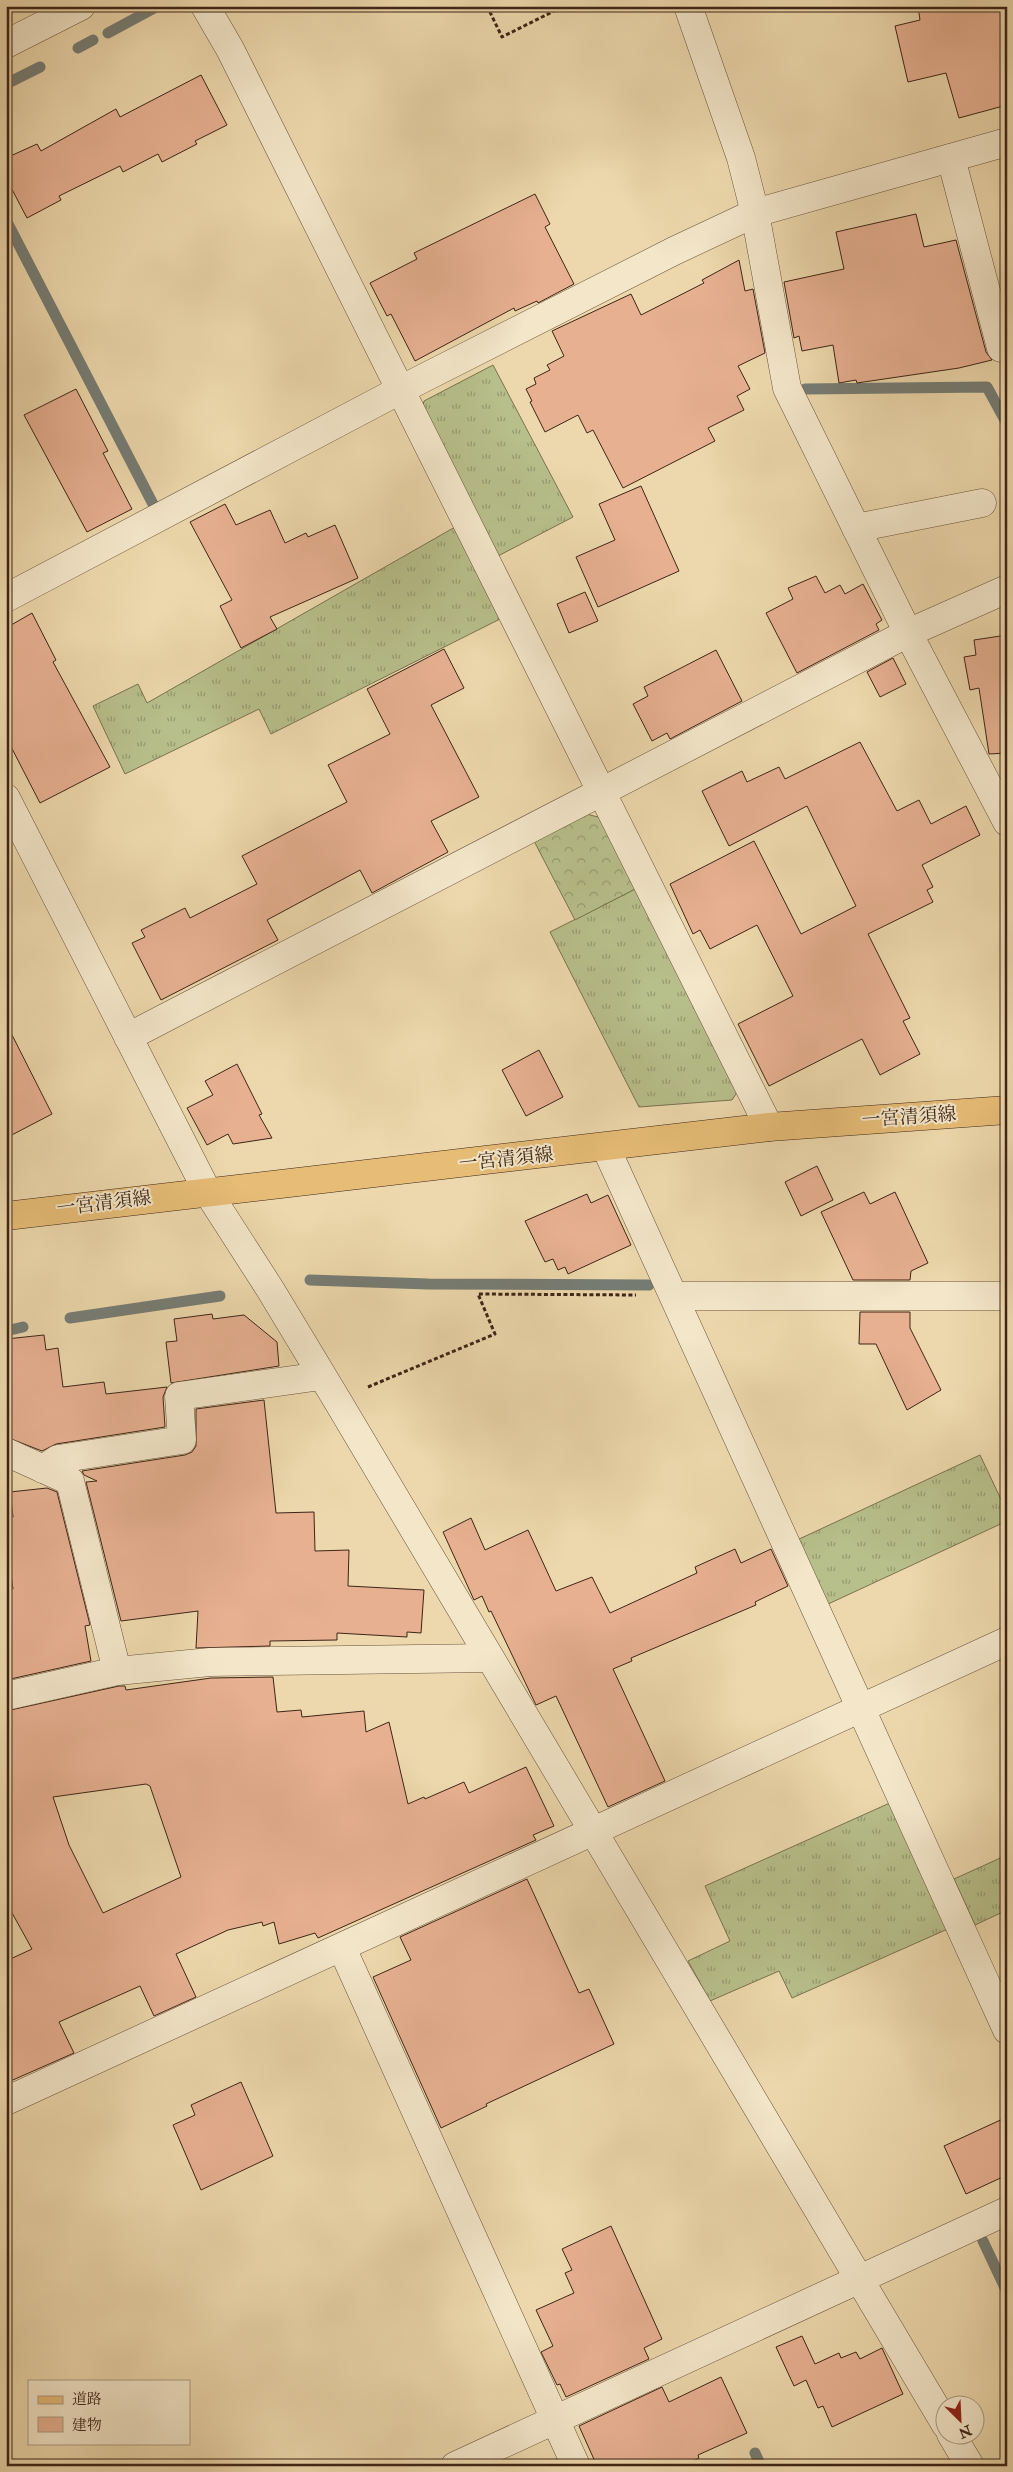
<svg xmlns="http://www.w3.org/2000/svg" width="1013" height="2472" font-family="'IM FELL Double Pica','Noto Serif JP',serif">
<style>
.grass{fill:url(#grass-tufts);stroke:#7a7250}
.forest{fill:url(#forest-crowns);stroke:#7a7250}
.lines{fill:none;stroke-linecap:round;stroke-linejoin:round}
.stream{stroke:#767d75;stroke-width:11}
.building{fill:#e6b091;stroke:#3e2517;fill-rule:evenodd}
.minor-casing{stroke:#6a523c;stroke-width:29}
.major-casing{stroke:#3e2517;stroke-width:29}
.path{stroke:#3e2517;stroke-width:3;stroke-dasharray:4 2.5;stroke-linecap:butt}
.minor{stroke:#f3e6c9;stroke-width:28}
.major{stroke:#e6bc76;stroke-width:28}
.labels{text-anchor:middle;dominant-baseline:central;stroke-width:4;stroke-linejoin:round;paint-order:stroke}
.street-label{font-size:19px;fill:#3e2517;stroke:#f3e6c9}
</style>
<defs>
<pattern id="grass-tufts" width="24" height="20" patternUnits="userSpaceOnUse" patternTransform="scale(1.25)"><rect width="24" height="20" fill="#b7bf8a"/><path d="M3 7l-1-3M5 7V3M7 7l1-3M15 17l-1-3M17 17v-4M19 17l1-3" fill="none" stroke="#969b70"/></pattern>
<pattern id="forest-crowns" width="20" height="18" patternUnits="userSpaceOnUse" patternTransform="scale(1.25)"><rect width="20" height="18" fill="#b7bf8a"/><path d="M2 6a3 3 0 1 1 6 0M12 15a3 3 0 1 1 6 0" fill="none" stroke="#969b70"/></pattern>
</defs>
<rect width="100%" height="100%" fill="#ecd8ac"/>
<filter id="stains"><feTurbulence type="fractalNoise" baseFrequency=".004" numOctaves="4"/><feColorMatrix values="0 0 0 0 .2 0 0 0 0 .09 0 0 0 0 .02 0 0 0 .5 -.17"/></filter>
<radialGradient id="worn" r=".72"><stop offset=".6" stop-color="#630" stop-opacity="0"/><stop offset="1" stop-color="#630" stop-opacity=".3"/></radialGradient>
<g class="grass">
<polygon points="493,365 573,517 498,556 422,411 424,401"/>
<polygon points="455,527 502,618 271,734 259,709 125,774 93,706 138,684 147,703"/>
<polygon points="637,888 739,1089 732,1100 639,1107 550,932"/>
<polygon points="980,1455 1007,1512 1007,1521 826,1605 797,1540"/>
<polygon points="892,1802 950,1928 792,1998 779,1971 710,2001 688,1961 730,1941 705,1886"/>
<polygon points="1007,1855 1007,1910 975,1925 954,1879"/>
</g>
<polygon class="forest" points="586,814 602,818 637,888 575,920 534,841"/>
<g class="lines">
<g class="stream">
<polyline points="108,33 158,6"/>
<polyline points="78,48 93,40"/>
<polyline points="6,84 40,67"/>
<polyline points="6,220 154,506"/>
<polyline points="805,389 987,387 1005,420 1007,420"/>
<polyline points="310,1280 428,1284 649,1285"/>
<polyline points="70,1318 220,1296"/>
<polyline points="6,1331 23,1327"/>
<polyline points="983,2241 1007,2292"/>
<polyline points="755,2453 761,2466"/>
</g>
</g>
<g class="building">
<polygon points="918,6 1007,6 1007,105 959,118 946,73 908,82 895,26 920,20"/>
<polygon points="201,75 227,125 195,141 197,144 162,162 158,154 123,172 120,166 59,196 61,200 27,218 6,178 6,158 37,144 41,151 116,109 120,117"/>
<polygon points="535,194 550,224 545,227 574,284 538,303 537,301 515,311 514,308 415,361 391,314 387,316 370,283 417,259 414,253"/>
<polygon points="916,214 924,247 956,240 986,352 992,360 959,368 857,383 856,380 839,383 833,345 802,351 799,336 794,338 784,282 844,269 836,232"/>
<polygon points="739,260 745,291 753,289 765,353 738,366 750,389 737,396 744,410 708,428 715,441 623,488 593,430 587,433 578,415 545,432 530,402 532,401 526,389 536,384 534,378 550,370 547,365 564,356 552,331 631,294 641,315 704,283 702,280"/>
<polygon points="76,389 108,451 103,453 132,509 87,532 24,415"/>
<polygon points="641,486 679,571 598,607 576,557 615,540 599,504"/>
<polygon points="225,504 236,525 270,510 285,543 306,533 308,537 335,525 358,578 270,617 277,629 241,648 220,606 232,600 190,522"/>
<polygon points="816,576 825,593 840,585 845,594 863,584 882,620 876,624 879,630 797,673 766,613 793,599 788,588"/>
<polygon points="585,592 598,621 569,633 557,604"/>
<polygon points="32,613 56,660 53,662 110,767 40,803 6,737 6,628"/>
<polygon points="1007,635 1007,753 989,754 979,688 970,690 964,657 976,655 974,640"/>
<polygon points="444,649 464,688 431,705 479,797 431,821 448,852 372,893 360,870 267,920 278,940 161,1000 132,943 145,937 141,930 185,908 190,918 257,884 242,856 347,802 328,765 390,734 367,689"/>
<polygon points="716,650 742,701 670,739 667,733 652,741 633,704 648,696 644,687"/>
<polygon points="893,658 906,684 880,697 867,672"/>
<polygon points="860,742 897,811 919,800 931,824 966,806 980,835 922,865 933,887 927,890 933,902 868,934 910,1018 903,1021 920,1054 880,1075 862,1039 769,1086 738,1024 793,996 757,925 710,949 700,930 693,934 670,884 754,841 801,934 856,906 807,806 729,846 702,791 742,771 747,782 779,767 785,779"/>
<polygon points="6,1023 52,1114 6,1138"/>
<polygon points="539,1050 563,1097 526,1116 502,1070"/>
<polygon points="237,1064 262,1114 259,1115 272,1138 233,1144 228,1134 207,1145 187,1108 213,1095 205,1081"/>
<polygon points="817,1166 833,1200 801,1216 785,1182"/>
<polygon points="864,1192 870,1204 895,1192 928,1263 911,1271 910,1280 853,1280 821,1212"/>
<polygon points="587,1194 591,1203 608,1195 631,1245 568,1274 565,1267 558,1270 553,1259 545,1262 525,1221"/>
<polygon points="860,1312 910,1312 910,1328 941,1390 907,1410 876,1344 859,1344"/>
<polygon points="212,1314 213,1319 244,1315 277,1342 279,1366 171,1383 166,1342 177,1341 174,1319"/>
<polygon points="44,1335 46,1350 58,1348 63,1387 104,1382 106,1394 167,1387 163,1397 165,1427 56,1444 42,1451 6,1437 6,1339"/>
<polygon points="264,1400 276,1513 314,1512 315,1551 349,1550 348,1586 424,1590 421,1633 407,1632 407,1637 337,1633 337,1640 270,1641 270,1646 196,1648 198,1611 121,1621 86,1482 97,1481 84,1475 82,1471 185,1455 192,1452 196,1446 196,1409"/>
<polygon points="47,1488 57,1492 90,1625 85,1626 91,1661 6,1680 6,1590 13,1589 6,1538 6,1518 13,1517 10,1492"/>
<polygon points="471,1518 485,1550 528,1530 556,1591 592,1577 610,1613 697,1573 695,1567 735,1549 741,1563 771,1549 788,1586 759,1600 755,1602 756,1605 631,1658 632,1661 613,1669 665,1781 608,1807 556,1696 536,1705 491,1611 489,1612 482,1596 474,1600 443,1532"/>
<path d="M273 1677 277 1712 301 1710 302 1717 364 1711 366 1732 389 1722 408 1804 424 1797 425 1799 464 1782 469 1793 526 1767 554 1826 533 1835 536 1840 318 1938 315 1933 279 1944 274 1922 263 1926 262 1922 228 1930 176 1954 196 1997 154 2016 140 1986 59 2022 74 2053 6 2083V1961L32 1949 6 1902V1711L119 1686H125L126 1690 211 1678ZM146 1784 150 1786 181 1877 103 1913 69 1845 53 1797Z"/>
<polygon points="527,1879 579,1993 589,1989 614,2044 486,2104 487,2106 441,2128 373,1977 411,1960 400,1937"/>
<polygon points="241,2082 273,2156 201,2190 173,2125 195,2115 191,2105"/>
<polygon points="1007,2117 1007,2175 966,2194 944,2146"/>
<polygon points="611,2226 662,2339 644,2348 649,2359 566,2397 560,2384 557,2385 541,2352 553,2346 536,2310 574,2293 565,2273 572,2270 562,2249"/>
<polygon points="802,2336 815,2364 839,2353 841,2358 856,2352 860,2359 882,2348 903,2394 832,2427 823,2406 818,2408 806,2380 794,2386 776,2347"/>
<polygon points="721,2377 747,2433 698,2455 699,2458 683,2466 597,2466 579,2426 662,2387 669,2402"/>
</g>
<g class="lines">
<defs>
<g id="minor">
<polyline points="205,6 230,49 769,1127"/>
<polyline points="688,6 741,158 755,213 787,388 908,633 1007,822"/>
<polyline points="6,44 81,6"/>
<polyline points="951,158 1001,348"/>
<polyline points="856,528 982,503"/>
<polyline points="6,598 400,390 674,251 755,213 1007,142"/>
<polyline points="6,798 207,1191 270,1289 337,1400 946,2425"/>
<polyline points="128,1037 908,633 1007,589"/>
<polyline points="606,1148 1007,2030"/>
<polyline points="674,1296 1007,1296"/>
<polyline points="6,1452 70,1481 117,1671"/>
<polyline points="43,1469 58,1459 182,1440 179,1396 321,1376"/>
<polyline points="6,1696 117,1671 210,1662 489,1658"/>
<polyline points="342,1948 576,2466"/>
<polyline points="6,2101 1007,1641"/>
<polyline points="951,2434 970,2466"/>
<polyline points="455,2466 1007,2211"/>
</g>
<polyline id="major" points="6,1216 769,1127 1007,1110"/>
</defs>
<use href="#minor" class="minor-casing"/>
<use href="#major" class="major-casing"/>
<g class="path">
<polyline points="487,6 502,37 564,6"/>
<polyline points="368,1387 495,1334 478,1294 636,1295"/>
</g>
<use href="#minor" class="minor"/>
<use href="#major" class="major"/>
</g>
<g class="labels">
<g class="street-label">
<text transform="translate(909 1117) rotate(-4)">一宮清須線</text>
<text transform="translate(506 1159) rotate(-6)">一宮清須線</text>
<text transform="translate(104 1203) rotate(-7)">一宮清須線</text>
</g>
</g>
<rect width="1013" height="2472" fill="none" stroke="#ecd8ac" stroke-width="25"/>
<rect x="8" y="8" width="998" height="2457" fill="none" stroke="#3e2517" stroke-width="2.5"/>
<rect x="12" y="12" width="988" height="2447" fill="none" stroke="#3e2517"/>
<rect x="28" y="2380" width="162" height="65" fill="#f3e6c9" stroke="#ab9982"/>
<rect x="38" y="2396" width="25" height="8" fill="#e6bc76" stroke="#ab9982"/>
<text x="72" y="2404" font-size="15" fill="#3e2517">道路</text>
<rect x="38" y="2417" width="25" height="15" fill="#e6b091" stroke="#ab9982"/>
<text x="72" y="2430" font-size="15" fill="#3e2517">建物</text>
<g transform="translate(960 2420) rotate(156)"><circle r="24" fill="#f3e6c9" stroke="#ab9982"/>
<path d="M0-4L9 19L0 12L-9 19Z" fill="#8f2418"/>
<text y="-8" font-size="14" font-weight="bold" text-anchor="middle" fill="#3e2517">N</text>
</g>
<rect width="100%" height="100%" filter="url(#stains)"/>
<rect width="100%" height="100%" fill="url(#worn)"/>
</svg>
